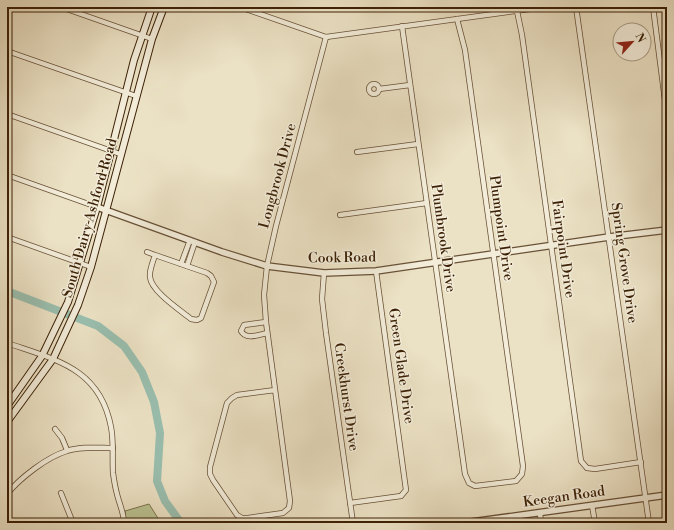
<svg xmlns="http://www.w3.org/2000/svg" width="674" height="530" font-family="'Libre Bodoni',serif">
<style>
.green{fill:#bac292;stroke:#7b724c}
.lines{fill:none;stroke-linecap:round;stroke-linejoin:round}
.river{stroke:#99beae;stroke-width:8}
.minor-casing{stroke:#685136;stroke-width:6}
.tertiary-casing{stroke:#685136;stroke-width:8}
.secondary-casing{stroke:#3c2106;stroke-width:8}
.minor{stroke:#f2ecd9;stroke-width:4.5}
.tertiary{stroke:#f2ecd9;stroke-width:5.5}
.secondary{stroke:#f2ecd9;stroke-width:6}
.labels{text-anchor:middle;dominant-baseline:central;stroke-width:3;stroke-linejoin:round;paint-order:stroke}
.street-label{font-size:14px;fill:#3c2106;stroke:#f2ecd9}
</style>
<rect width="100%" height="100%" fill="#ebe1c4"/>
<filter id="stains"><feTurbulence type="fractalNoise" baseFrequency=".005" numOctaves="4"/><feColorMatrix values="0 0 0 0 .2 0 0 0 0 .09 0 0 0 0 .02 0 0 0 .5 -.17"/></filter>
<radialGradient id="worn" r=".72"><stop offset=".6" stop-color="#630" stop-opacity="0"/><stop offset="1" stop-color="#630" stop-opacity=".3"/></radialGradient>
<polygon class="green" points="149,504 161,523 126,523 125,511"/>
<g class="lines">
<polyline class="river" points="7,291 98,326 124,346 142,372 154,402 160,433 157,481 165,501 181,523"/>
<defs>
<g id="minor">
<polyline points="61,7 152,39"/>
<polyline points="240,7 326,37 544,7"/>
<polyline points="576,7 649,523"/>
<polyline points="653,7 667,116"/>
<polyline points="517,11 522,35 581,461 587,468 595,469 641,462"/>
<polyline points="402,26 465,474 469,483 475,486 516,481 522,474 523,466 465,50 457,19"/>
<polyline points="7,51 136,96"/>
<circle cx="374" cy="89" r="5"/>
<polyline points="379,89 410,85"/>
<polyline points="7,114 120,154"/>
<polyline points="357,152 418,144"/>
<polyline points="7,175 97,207"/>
<polyline points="340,215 427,203"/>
<polyline points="7,237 91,267"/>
<path d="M147 252 155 255 207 273 211 276 214 282 201 318 197 320 191 319C180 310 151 291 150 277 149 270 153 262 155 255"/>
<polyline points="181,264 190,240"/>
<polyline points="187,266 195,242"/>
<polyline points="324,273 322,299 326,333 353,523"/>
<path d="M266 322 244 325 241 331C246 340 258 335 267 333"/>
<path d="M7 343C56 360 100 368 111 427 114 442 112 457 113 473 114 480 115 487 117 494 119 503 124 513 124 523"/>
<polyline points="275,390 237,395 232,398 227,403 210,467 210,474 213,480 237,515 242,518 248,518 283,513 289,508 290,501 266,322 264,295 267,266 276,226 326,37"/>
<polyline points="55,429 62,438 67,450"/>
<polyline points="61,493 73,523"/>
<path d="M7 494C20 478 47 457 67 451 81 446 98 448 113 448"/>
<polyline points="350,503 401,496 406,490 376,271"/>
<polyline points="592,505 595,523"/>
<polyline points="7,512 8,514"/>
<polyline points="540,513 541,523"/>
</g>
<g id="tertiary">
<polyline points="97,207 222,252 267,266 324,273 376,271 609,237 667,230"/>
<polyline points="464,523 667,495"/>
</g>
<g id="secondary">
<polyline points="7,406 42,356 68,302 97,207 134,60 152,7"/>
<polyline points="7,422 53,359 78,305 91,267 152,39 164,7"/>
</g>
</defs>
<use href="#minor" class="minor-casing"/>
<use href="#tertiary" class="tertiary-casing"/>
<use href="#secondary" class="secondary-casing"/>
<use href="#minor" class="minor"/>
<use href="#tertiary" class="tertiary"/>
<use href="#secondary" class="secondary"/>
</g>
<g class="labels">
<g class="street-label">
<text transform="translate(278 176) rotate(-75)">Longbrook Drive</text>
<text transform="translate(90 218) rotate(-74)">South Dairy Ashford Road</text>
<text transform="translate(501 228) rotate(82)">Plumpoint Drive</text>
<text transform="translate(443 238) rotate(82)">Plumbrook Drive</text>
<text transform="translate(563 249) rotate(82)">Fairpoint Drive</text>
<text transform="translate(342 258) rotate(-1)">Cook Road</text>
<text transform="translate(624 263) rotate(82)">Spring Grove Drive</text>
<text transform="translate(401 366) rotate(82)">Green Glade Drive</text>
<text transform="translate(346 397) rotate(82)">Creekhurst Drive</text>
<text transform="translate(564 497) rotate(-8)">Keegan Road</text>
</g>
</g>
<rect width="674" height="530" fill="none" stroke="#ebe1c4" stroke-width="24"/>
<rect x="8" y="8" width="658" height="514" fill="none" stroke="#3c2106" stroke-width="2"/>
<rect x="12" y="12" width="650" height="506" fill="none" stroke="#3c2106"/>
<g transform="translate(632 42) rotate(63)"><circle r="19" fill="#f2ecd9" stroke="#a99b85"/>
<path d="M0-3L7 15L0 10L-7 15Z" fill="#8f2418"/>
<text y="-6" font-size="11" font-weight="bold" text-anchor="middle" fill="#3c2106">N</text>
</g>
<rect width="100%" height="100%" filter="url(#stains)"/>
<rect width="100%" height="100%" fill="url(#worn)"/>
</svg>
